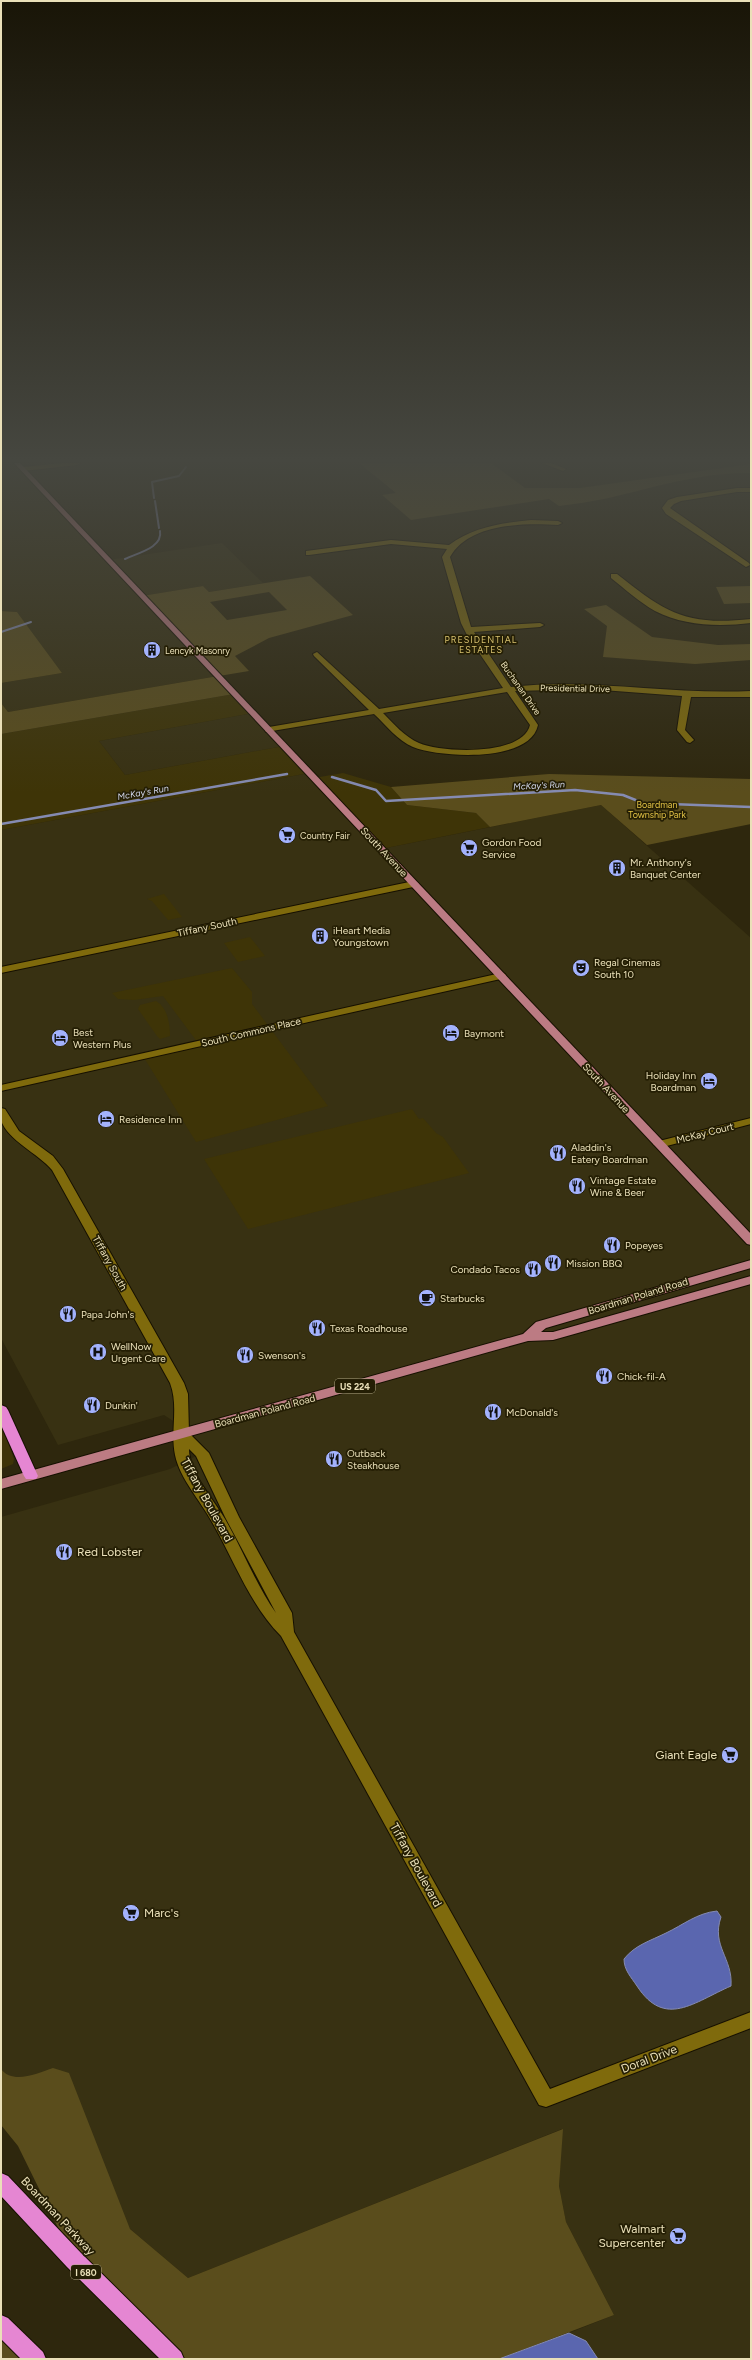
<svg xmlns="http://www.w3.org/2000/svg" width="752" height="2360" font-family="Figtree,sans-serif">
<style>
.built{fill:#383112}
.green{fill:#3e3407}
.forest{fill:#5a4d1c;fill-rule:evenodd}
.water{fill:#5a66af;stroke:#858bb2}
.lines{fill:none;stroke-linecap:round;stroke-linejoin:round}
.stream-far1{stroke:#858bb2;stroke-width:2}
.stream{stroke:#858bb2;stroke-width:2.5}
.minor-casing{stroke:#161000;stroke-width:2}
.major-casing{stroke:#161000;stroke-width:2}
.highway-casing{stroke:#161000;stroke-width:2}
.minor{fill:#7f6a0c;fill-rule:evenodd}
.major{fill:#bc7b83;fill-rule:evenodd}
.highway{fill:#e586d2;fill-rule:evenodd}
.labels{text-anchor:middle;dominant-baseline:central;stroke-width:3.5;stroke-linejoin:round;paint-order:stroke}
.far-neighbourhood-label{font-size:9px;letter-spacing:1px;fill:#d7c16f;stroke:#241e04}
.far-poi-label{font-size:9px;fill:#eae0b9;stroke:#241e04;text-anchor:start}
.far-street-label{font-size:9px;fill:#eae0b9;stroke:#241e04}
.far-water-label{font-size:9px;font-style:italic;fill:#d4d9ee;stroke:#241e04}
.far-park-label{font-size:9px;fill:#e4c446;stroke:#241e04}
.shield{fill:#241e04;stroke:#afa683;stroke-width:1}
.shield-label{font-size:9px;font-weight:bold;fill:#eae0b9}
.poi-label{font-size:10px;fill:#eae0b9;stroke:#241e04;text-anchor:start}
.street-label{font-size:10px;fill:#eae0b9;stroke:#241e04}
.near-street-label{font-size:12px;fill:#eae0b9;stroke:#241e04}
.near-poi-label{font-size:12px;fill:#eae0b9;stroke:#241e04;text-anchor:start}
</style>
<rect width="100%" height="100%" fill="#2e270d"/>
<g class="built">
<polygon points="1,463 17,463 109,560 222,543 263,583 209,592 203,586 143,596 218,676 8,712 1,703 1,683 62,673 17,612 1,611"/>
<polygon points="253,713 284,746 125,775 99,741"/>
<polygon points="309,773 381,849 601,805 751,938 751,2359 598,2359 586,2341 569,2333 614,2315 566,2222 559,2186 562,2129 188,2278 130,2229 1,2086 1,1517 170,1469 202,1453 181,1434 190,1432 164,1415 58,1445 1,1338 1,830"/>
</g>
<g class="green">
<polygon points="234,694 253,713 99,741 125,775 284,746 309,773 1,830 1,734"/>
<polygon points="343,773 391,787 407,805 476,813 490,827 381,849 314,778"/>
<polygon points="164,894 182,917 168,920 152,901 147,899"/>
<polygon points="250,937 265,956 238,962 224,943"/>
<polygon points="232,968 252,992 252,1004 328,1106 196,1142 143,1056 198,1043 163,996 134,1000 118,999 112,993"/>
<path d="M156 1001C167 1007 170 1023 170 1036L160 1039 157 1036 138 1009 140 1005Z"/>
<polygon points="412,1109 419,1119 423,1118 436,1133 443,1137 469,1173 248,1229 204,1159"/>
<polygon points="1,1422 14,1459 13,1464 1,1469"/>
</g>
<g class="forest">
<path d="M359 463H491L525 488H580L751 464V473C700 472 653 488 604 499 589 502 574 504 559 506L549 499 411 520 382 495 396 493Z"/>
<path d="M310 576 353 615 269 638 235 656 249 671 219 676 234 694 1 734V703L8 712 218 676 142 596 203 586 209 592ZM269 592 287 610 227 620 210 602Z"/>
<polygon points="751,586 751,603 724,604 716,587"/>
<polygon points="606,605 652,637 718,645 751,644 751,660 695,664 603,657 607,626 584,609"/>
<polygon points="1,611 17,612 62,673 1,683"/>
<polygon points="549,774 751,779 751,824 647,845 601,805 490,827 476,813 407,805 391,787"/>
<path d="M53 2068 69 2073 130 2229 188 2278 563 2129 559 2186 566 2222 614 2315 499 2359H174L74 2260 18 2146 1 2125V2069C13 2085 38 2073 53 2068Z"/>
<polygon points="1,2325 36,2359 1,2359"/>
</g>
<g class="water">
<path d="M717 1911 721 1917C711 1946 733 1958 731 1986 694 2002 665 2029 637 1986 631 1977 624 1970 624 1959 635 1945 650 1941 666 1933 683 1925 697 1913 717 1911Z"/>
<polygon points="569,2333 586,2341 598,2359 499,2359"/>
</g>
<g class="lines">
<g class="stream-far1">
<polyline points="154,498 152,482 179,476 186,467"/>
<polyline points="155,501 159,528"/>
<path d="M125 559C137 553 163 548 160 531"/>
<polyline points="1,632 31,622"/>
</g>
<g class="stream">
<polyline points="332,777 376,790 386,801 575,790 623,795 643,803 751,807"/>
<polyline points="1,824 287,774"/>
</g>
<defs>
<g id="minor">
<polygon points="62,463 80,463 77,465 23,471 20,469 23,467"/>
<polygon points="542,463 551,463 566,469 563,471"/>
<polygon points="737,488 751,488 751,492 737,492 681,501 674,504 670,508 749,563 750,565 746,567 666,514 662,508 668,500 677,497"/>
<path d="M531 520 558 521 562 523 558 525C524 523 469 523 450 557L471 627 540 623 544 625 540 627 474 632 511 687C591 678 671 695 751 691V697H691L685 730 694 740 690 743 687 742 677 730 682 696 589 689 515 691 538 725C530 763 441 758 413 747 398 741 386 725 374 714L266 732 265 730 269 727 369 710 314 656 313 654 317 652 379 709 503 688 467 635 461 623 442 557 447 549 391 544 309 555H306V551L391 540 449 545C473 527 502 523 531 520ZM507 692 530 725C523 756 442 753 419 743 405 737 394 724 383 713Z"/>
<path d="M611 574H617C666 613 686 626 751 619V623C719 627 684 626 655 611 639 602 625 589 611 578Z"/>
<polygon points="414,881 419,884 418,886 1,973 1,967"/>
<polygon points="501,973 505,974 506,976 505,978 1,1091 1,1085"/>
<path d="M1 1108 5 1109 19 1131 53 1156 63 1169 184 1383 188 1394 189 1433 209 1453 239 1517 292 1613 294 1632 550 2089 751 2012V2028L546 2107 539 2105 281 1636C250 1605 234 1560 212 1522 200 1500 180 1479 175 1455 170 1431 179 1407 170 1383L52 1170C39 1154 7 1140 1 1120 0 1117 1 1111 1 1108ZM189 1449 196 1456 225 1517 276 1613C257 1587 242 1548 225 1519 213 1498 189 1474 189 1449Z"/>
<polygon points="751,1118 751,1124 659,1148 653,1144 655,1142"/>
</g>
<g id="major">
<polygon points="14,463 20,463 751,1234 751,1245 747,1244"/>
<polygon points="751,1260 751,1268 546,1328 541,1332 553,1332 751,1276 751,1284 553,1340 528,1341 1,1489 1,1479 523,1334 536,1322"/>
</g>
<g id="highway">
<polygon points="1,1405 6,1407 8,1410 38,1476 36,1479 26,1479 24,1476 1,1425"/>
<polygon points="1,2173 8,2176 81,2253 181,2352 184,2359 160,2359 67,2267 1,2196"/>
<polygon points="1,2315 8,2318 43,2352 46,2359 21,2359 1,2339"/>
</g>
</defs>
<use href="#minor" class="minor-casing"/>
<use href="#major" class="major-casing"/>
<use href="#highway" class="highway-casing"/>
<use href="#minor" class="minor"/>
<use href="#major" class="major"/>
<use href="#highway" class="highway"/>
</g>
<linearGradient id="sky" x2="0" y2="1"><stop stop-color="#191507"/><stop offset="0.58" stop-color="#464740"/><stop offset="1" stop-color="#464740" stop-opacity="0"/></linearGradient>
<rect width="752" height="793" fill="url(#sky)"/>
<defs>
<symbol id="building-disc" viewBox="-11 -11 22 22"><circle r="9.5" fill="#a3b2fd" stroke="#241e04"/><path d="M-4-6H4V6H1V3H-1V6H-4ZM-2.5-4.3h1.7v1.8h-1.7ZM.8-4.3h1.7v1.8H.8ZM-2.5-1h1.7V.8h-1.7ZM.8-1h1.7V.8H.8Z" fill="#111"/></symbol>
<symbol id="supermarket-disc" viewBox="-11 -11 22 22"><circle r="9.5" fill="#a3b2fd" stroke="#241e04"/><path d="M-6-5.5h2.5l.6 2H6L4.5 2H-2.5L-4.4-4H-6ZM-1.5 3.2a1.3 1.3 0 1 0 .1 0ZM3 3.2a1.3 1.3 0 1 0 .1 0Z" fill="#111"/></symbol>
<symbol id="theatre-disc" viewBox="-11 -11 22 22"><circle r="9.5" fill="#a3b2fd" stroke="#241e04"/><path d="M-5-5.5Q0-4 5-5.5V0Q5 5 0 6Q-5 5-5 0ZM-3.3-2.5H-1v1.5H-3.3ZM1-2.5H3.3v1.5H1ZM-2.8 1Q0 5.5 2.8 1Z" fill="#111"/></symbol>
<symbol id="hotel-disc" viewBox="-11 -11 22 22"><circle r="9.5" fill="#a3b2fd" stroke="#241e04"/><path d="M-6-4.5h1.5V1H6V5H4.5V3h-9V5H-6ZM-4 0a1.8 1.8 0 1 1 3.6 0ZM.5 0V-2.5h3Q6-2.5 6 0Z" fill="#111"/></symbol>
<symbol id="restaurant-disc" viewBox="-11 -11 22 22"><circle r="9.5" fill="#a3b2fd" stroke="#241e04"/><path d="M-5-6h1v4h1v-4h1v4h1v-4h1v5L-1.5 .5V6h-2V.5L-5-1ZM5-6V6H3V1.5H1.5Q1.5-4 5-6Z" fill="#111"/></symbol>
<symbol id="cafe-disc" viewBox="-11 -11 22 22"><circle r="9.5" fill="#a3b2fd" stroke="#241e04"/><path d="M-5.5-4.5H6V0H3Q3 3.5 0 3.5H-2.5Q-5.5 3.5-5.5 0ZM3-3.2v2h1.7v-2ZM-6 4.5H4V6H-6Z" fill="#111"/></symbol>
<symbol id="hospital-disc" viewBox="-11 -11 22 22"><circle r="9.5" fill="#a3b2fd" stroke="#241e04"/><path d="M-5-5h3v3.5h4V-5h3V5h-3V1.5h-4V5h-3Z" fill="#111"/></symbol>
</defs>
<g fill-rule="evenodd">
<use href="#building-disc" x="142" y="640" width="20" height="20"/>
<use href="#supermarket-disc" x="277" y="825" width="20" height="20"/>
<use href="#supermarket-disc" x="459" y="838" width="20" height="20"/>
<use href="#building-disc" x="607" y="858" width="20" height="20"/>
<use href="#building-disc" x="310" y="926" width="20" height="20"/>
<use href="#theatre-disc" x="571" y="958" width="20" height="20"/>
<use href="#hotel-disc" x="441" y="1023" width="20" height="20"/>
<use href="#hotel-disc" x="50" y="1028" width="20" height="20"/>
<use href="#hotel-disc" x="699" y="1071" width="20" height="20"/>
<use href="#hotel-disc" x="96" y="1109" width="20" height="20"/>
<use href="#restaurant-disc" x="548" y="1143" width="20" height="20"/>
<use href="#restaurant-disc" x="567" y="1176" width="20" height="20"/>
<use href="#restaurant-disc" x="602" y="1235" width="20" height="20"/>
<use href="#restaurant-disc" x="543" y="1253" width="20" height="20"/>
<use href="#restaurant-disc" x="523" y="1259" width="20" height="20"/>
<use href="#cafe-disc" x="417" y="1288" width="20" height="20"/>
<use href="#restaurant-disc" x="58" y="1304" width="20" height="20"/>
<use href="#restaurant-disc" x="307" y="1318" width="20" height="20"/>
<use href="#hospital-disc" x="88" y="1342" width="20" height="20"/>
<use href="#restaurant-disc" x="235" y="1345" width="20" height="20"/>
<use href="#restaurant-disc" x="594" y="1366" width="20" height="20"/>
<use href="#restaurant-disc" x="82" y="1395" width="20" height="20"/>
<use href="#restaurant-disc" x="483" y="1402" width="20" height="20"/>
<use href="#restaurant-disc" x="324" y="1449" width="20" height="20"/>
<use href="#restaurant-disc" x="54" y="1542" width="20" height="20"/>
<use href="#supermarket-disc" x="720" y="1745" width="20" height="20"/>
<use href="#supermarket-disc" x="121" y="1903" width="20" height="20"/>
<use href="#supermarket-disc" x="668" y="2226" width="20" height="20"/>
</g>
<g class="labels">
<g class="far-neighbourhood-label">
<text x="481" y="639">PRESIDENTIAL<tspan x="481" dy="10">ESTATES</tspan></text>
</g>
<g class="far-poi-label">
<text x="165" y="650">Lencyk Masonry</text>
<text x="300" y="835">Country Fair</text>
</g>
<g class="far-street-label">
<text transform="translate(521 688) rotate(55)">Buchanan Drive</text>
<text transform="translate(575 688) rotate(1)">Presidential Drive</text>
</g>
<g class="far-water-label">
<text transform="translate(539 785) rotate(-3)">McKay's Run</text>
<text transform="translate(143 792) rotate(-10)">McKay's Run</text>
</g>
<g class="far-park-label">
<text x="657" y="804">Boardman<tspan x="657" dy="10">Township Park</tspan></text>
</g>
<g class="shield">
<rect x="335" y="1379" width="40" height="14" rx="3"/>
<rect x="71" y="2265" width="30" height="14" rx="3"/>
</g>
<g class="shield-label">
<text x="355" y="1386">US 224</text>
<text x="86" y="2272">I 680</text>
</g>
<g class="poi-label">
<text x="482" y="842">Gordon Food<tspan x="482" dy="12">Service</tspan></text>
<text x="630" y="862">Mr. Anthony's<tspan x="630" dy="12">Banquet Center</tspan></text>
<text x="333" y="930">iHeart Media<tspan x="333" dy="12">Youngstown</tspan></text>
<text x="594" y="962">Regal Cinemas<tspan x="594" dy="12">South 10</tspan></text>
<text x="73" y="1032">Best<tspan x="73" dy="12">Western Plus</tspan></text>
<text x="464" y="1033">Baymont</text>
<text x="696" y="1075" text-anchor="end">Holiday Inn<tspan x="696" dy="12">Boardman</tspan></text>
<text x="119" y="1119">Residence Inn</text>
<text x="571" y="1147">Aladdin's<tspan x="571" dy="12">Eatery Boardman</tspan></text>
<text x="590" y="1180">Vintage Estate<tspan x="590" dy="12">Wine &amp; Beer</tspan></text>
<text x="625" y="1245">Popeyes</text>
<text x="566" y="1263">Mission BBQ</text>
<text x="520" y="1269" text-anchor="end">Condado Tacos</text>
<text x="440" y="1298">Starbucks</text>
<text x="81" y="1314">Papa John's</text>
<text x="330" y="1328">Texas Roadhouse</text>
<text x="111" y="1346">WellNow<tspan x="111" dy="12">Urgent Care</tspan></text>
<text x="258" y="1355">Swenson's</text>
<text x="617" y="1376">Chick-fil-A</text>
<text x="105" y="1405">Dunkin'</text>
<text x="506" y="1412">McDonald's</text>
<text x="347" y="1453">Outback<tspan x="347" dy="12">Steakhouse</tspan></text>
</g>
<g class="street-label">
<text transform="translate(384 852) rotate(47)">South Avenue</text>
<text transform="translate(207 927) rotate(-12)">Tiffany South</text>
<text transform="translate(251 1032) rotate(-13)">South Commons Place</text>
<text transform="translate(606 1088) rotate(47)">South Avenue</text>
<text transform="translate(705 1133) rotate(-14)">McKay Court</text>
<text transform="translate(110 1263) rotate(61)">Tiffany South</text>
<text transform="translate(638 1296) rotate(-17)">Boardman Poland Road</text>
<text transform="translate(265 1411) rotate(-15)">Boardman Poland Road</text>
</g>
<g class="near-street-label">
<text transform="translate(207 1500) rotate(61)">Tiffany Boulevard</text>
<text transform="translate(416 1865) rotate(61)">Tiffany Boulevard</text>
<text transform="translate(649 2059) rotate(-21)">Doral Drive</text>
<text transform="translate(58 2216) rotate(47)">Boardman Parkway</text>
</g>
<g class="near-poi-label">
<text x="77" y="1552">Red Lobster</text>
<text x="717" y="1755" text-anchor="end">Giant Eagle</text>
<text x="144" y="1913">Marc's</text>
<text x="665" y="2229" text-anchor="end">Walmart<tspan x="665" dy="14">Supercenter</tspan></text>
</g>
</g>
<rect width="752" height="2360" fill="none" stroke="#eae0b9" stroke-width="4"/>
</svg>
